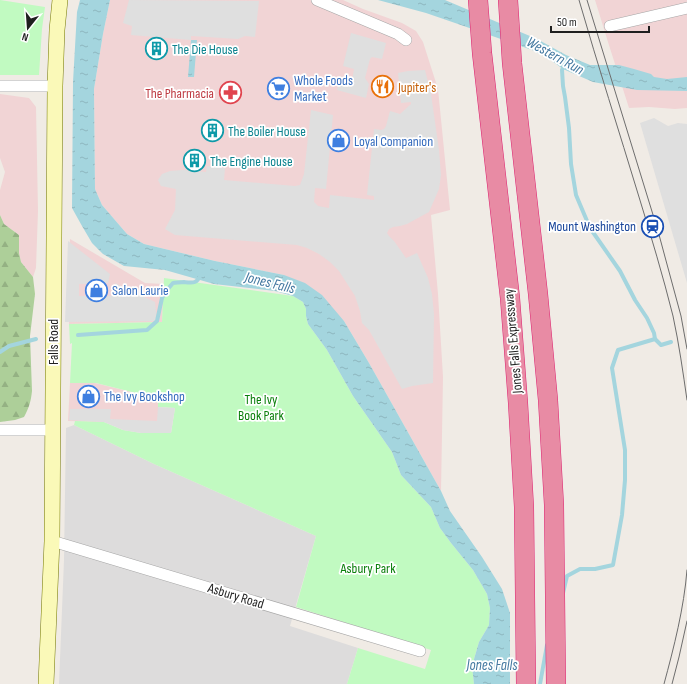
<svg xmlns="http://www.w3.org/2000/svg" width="687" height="684" font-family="'Sofia Sans Condensed',sans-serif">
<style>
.residential{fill:#dddcdc}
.commercial{fill:#f1d4d5}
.forest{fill:url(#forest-firs)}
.park{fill:#c1fac1}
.parking{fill:#dfdfdf}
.water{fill:url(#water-ripples)}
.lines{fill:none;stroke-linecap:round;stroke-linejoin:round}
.stream{stroke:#a4d5de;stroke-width:4}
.street-casing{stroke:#a6a6a6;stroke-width:12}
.secondary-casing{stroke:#747803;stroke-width:16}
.highway-casing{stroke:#dd2270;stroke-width:20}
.street{stroke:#fff;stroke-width:11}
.secondary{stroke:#faf9b8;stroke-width:15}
.highway{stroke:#e88ba4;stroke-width:19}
.tram{stroke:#6d6d6d;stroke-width:1}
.labels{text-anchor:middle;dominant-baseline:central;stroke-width:3.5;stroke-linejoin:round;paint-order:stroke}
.culture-label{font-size:14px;fill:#0d838f;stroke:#fff;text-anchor:start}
.shop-label{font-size:14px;fill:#366cbe;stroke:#fff;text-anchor:start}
.food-label{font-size:14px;fill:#c56008;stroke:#fff;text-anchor:start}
.health-label{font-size:14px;fill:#be3a42;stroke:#fff;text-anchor:end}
.transit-label{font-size:14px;fill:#164399;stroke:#fff;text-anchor:end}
.street-label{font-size:14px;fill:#1f1f1f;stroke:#fff}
.park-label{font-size:14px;fill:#0a7f0b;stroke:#fff}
.water-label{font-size:15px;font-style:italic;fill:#4378a0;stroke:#fff}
</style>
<defs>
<pattern id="forest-firs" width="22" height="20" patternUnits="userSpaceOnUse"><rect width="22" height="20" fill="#adcf99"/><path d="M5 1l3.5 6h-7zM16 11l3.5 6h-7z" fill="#94b183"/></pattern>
<pattern id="water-ripples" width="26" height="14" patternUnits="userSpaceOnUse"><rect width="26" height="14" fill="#a4d5de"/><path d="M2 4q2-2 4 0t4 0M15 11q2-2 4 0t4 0" fill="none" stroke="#8db6be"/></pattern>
</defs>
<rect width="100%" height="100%" fill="#f0ebe5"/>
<polygon class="residential" points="74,425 154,464 316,536 290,626 358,648 347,684 59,684 64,560 66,428"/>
<g class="commercial">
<polygon points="110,0 343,0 363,9 402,23 416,31 423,42 438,89 450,210 431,215 438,294 443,377 441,491 369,363 344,321 284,275 215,261 144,244 127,234 102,205 95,189 94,89 103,34"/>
<polygon points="595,0 687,0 687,108 675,109 649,107 629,108 608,42"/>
<polygon points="0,94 29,98 36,107 38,211 36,268 33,277 21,262 19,253 19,235 4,224 0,215 0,190 5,172 0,158"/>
<polygon points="70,239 145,283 164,284 162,322 69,324 68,279"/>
<polygon points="70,383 95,383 148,396 158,403 158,407 171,433 104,422 68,421"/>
</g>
<path class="forest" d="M0 215 4 224 19 235V253L21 262 33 277 35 294 30 336 32 391C31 401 29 408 24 417L15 420 0 422Z"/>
<g class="park">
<polygon points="0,0 45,7 42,29 39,75 0,75"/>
<polygon points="164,278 293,296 303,302 306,309 306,316 308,324 327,350 353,396 392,452 401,475 431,507 440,528 451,543 473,570 487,594 490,608 489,625 479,642 472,666 474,684 347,684 358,648 425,669 431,650 296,607 316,536 154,464 74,425 75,421 104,422 123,430 141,433 171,433 175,408 158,407 158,403 148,396 96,383 70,383 72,343 70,344 69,324 162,322"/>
</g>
<g class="parking">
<polygon points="129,0 259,1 255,37 245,36 238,39 191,36 191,40 131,35 132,26 123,23"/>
<polygon points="351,33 386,43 382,59 372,57 370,59 365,78 369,84 366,98 337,90 340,78 352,81 354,69 343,66"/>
<polygon points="425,70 431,94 439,150 441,175 439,189 429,212 407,224 400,226 393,227 389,229 387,233 389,236 394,241 406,258 417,253 428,278 432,294 434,314 433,383 412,386 402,389 369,330 362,323 360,311 355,296 339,271 330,262 319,254 307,248 297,245 175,235 165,229 175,210 176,189 161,186 158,180 162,174 170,171 183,170 206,172 207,166 225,168 224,180 295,186 300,185 304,174 311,110 333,115 326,189 315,188 314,202 318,206 329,208 330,195 374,200 374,196 367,195 374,129 381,130 384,129 386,126 390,111 400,114 411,104 411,102 401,103 398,73 408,71"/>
<polygon points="654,118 668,126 678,123 687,124 687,283 640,123"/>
<polygon points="68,241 110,274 108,283 79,284 79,296 115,296 115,283 155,302 157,321 65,322"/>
<polygon points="158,407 175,408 171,433 141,433 123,430 104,422 69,420 70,409 111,409 110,419 157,421"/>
</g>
<g class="water">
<polygon points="80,0 110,0 103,34 94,89 95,189 102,205 127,234 144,244 215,261 284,275 305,283 322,295 344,321 369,363 441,491 450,511 482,557 502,589 510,613 510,684 474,684 472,666 479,642 489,625 490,608 487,594 473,570 451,543 440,528 431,507 401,475 392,452 353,396 327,350 308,324 306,316 306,309 303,302 293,296 275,291 214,284 165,270 124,266 103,254 92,243 82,226 72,208 73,82 77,12"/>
<polygon points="378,0 445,0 537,39 566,55 590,65 619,65 634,69 651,74 654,77 667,79 687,77 687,91 637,90 593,82 563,69 548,58 532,50 458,24 426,13"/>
<polygon points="191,40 197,40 194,77 188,77"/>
</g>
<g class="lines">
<g class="stream">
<polyline points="564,65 562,70 563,86 565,97 569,128 571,164 576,195 590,228 620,271 635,300 647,318 654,333 655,339 661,345 671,342"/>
<path d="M78 335 147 330 157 321 162 298 167 290 173 283C176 283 180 282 184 282 193 283 197 284 201 274"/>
<polyline points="0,352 9,346 36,339"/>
<polyline points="563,593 567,576 580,569 595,569 613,565 622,515 625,480 625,450 612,368 618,350 655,339"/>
<polyline points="540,684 547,645"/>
</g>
<defs>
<g id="street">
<polyline points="317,0 398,34 406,40"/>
<polyline points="610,26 687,8"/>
<polyline points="0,86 55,86"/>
<polyline points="0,430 53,430"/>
<polyline points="52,541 420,651"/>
</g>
<polyline id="secondary" points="46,684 52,541 55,86 57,30 60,0"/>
<g id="highway">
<polyline points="478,0 482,53 510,298 518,403 524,507 526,684"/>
<polyline points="508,0 512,63 538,294 548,400 554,505 556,684"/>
</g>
</defs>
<use href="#street" class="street-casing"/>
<use href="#secondary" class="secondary-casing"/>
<use href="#highway" class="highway-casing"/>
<use href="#street" class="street"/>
<use href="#secondary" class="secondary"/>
<use href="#highway" class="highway"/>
<g class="tram">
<path d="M579 0C598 66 619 131 639 197 651 236 663 276 673 316 679 344 683 372 687 400"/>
<polyline points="587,0 658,231 681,316 687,349"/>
<path d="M664 684C674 647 684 608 687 570"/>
<polyline points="672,684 679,657 687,621"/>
</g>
</g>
<defs>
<symbol id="building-ring" viewBox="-11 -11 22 22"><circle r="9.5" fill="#fff" stroke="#0f9aa8" stroke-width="1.5"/><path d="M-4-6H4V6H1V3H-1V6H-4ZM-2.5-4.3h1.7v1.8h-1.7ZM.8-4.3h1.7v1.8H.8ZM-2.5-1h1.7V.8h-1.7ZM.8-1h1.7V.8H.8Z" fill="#0f9aa8"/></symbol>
<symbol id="restaurant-ring" viewBox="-11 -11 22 22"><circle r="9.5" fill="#fff" stroke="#e8710a" stroke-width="1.5"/><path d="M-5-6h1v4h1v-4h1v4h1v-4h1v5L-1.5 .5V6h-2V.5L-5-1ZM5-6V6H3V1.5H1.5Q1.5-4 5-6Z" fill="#e8710a"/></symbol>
<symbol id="supermarket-ring" viewBox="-11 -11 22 22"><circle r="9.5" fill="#fff" stroke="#3f7fe0" stroke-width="1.5"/><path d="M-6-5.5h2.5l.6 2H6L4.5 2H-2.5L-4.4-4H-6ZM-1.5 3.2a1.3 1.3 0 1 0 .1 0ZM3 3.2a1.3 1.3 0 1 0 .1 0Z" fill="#3f7fe0"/></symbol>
<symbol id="pharmacy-ring" viewBox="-11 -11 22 22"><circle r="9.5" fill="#fff" stroke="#e0444e" stroke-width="1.5"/><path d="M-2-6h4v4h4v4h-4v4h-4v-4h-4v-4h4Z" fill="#e0444e"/></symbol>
<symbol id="shop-ring" viewBox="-11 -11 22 22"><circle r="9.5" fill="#fff" stroke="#3f7fe0" stroke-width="1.5"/><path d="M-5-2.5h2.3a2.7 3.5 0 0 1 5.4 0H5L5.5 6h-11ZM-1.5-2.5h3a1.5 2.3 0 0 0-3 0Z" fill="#3f7fe0"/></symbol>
<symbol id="station-ring" viewBox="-11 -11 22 22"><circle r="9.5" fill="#fff" stroke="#1a4fb4" stroke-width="1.5"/><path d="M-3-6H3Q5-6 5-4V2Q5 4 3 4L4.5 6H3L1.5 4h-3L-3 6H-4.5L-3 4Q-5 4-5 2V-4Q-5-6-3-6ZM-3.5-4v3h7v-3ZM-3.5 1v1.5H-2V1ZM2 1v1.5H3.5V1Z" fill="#1a4fb4"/></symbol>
</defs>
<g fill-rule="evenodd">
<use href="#building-ring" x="144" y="36" width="25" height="25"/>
<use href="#restaurant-ring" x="370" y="74" width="25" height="25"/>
<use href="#supermarket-ring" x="266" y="76" width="25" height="25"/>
<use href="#pharmacy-ring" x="218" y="80" width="25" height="25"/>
<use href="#building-ring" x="200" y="118" width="25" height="25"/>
<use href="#shop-ring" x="326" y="128" width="25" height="25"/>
<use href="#building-ring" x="182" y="148" width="25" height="25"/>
<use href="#station-ring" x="640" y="214" width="25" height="25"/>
<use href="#shop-ring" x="84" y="278" width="25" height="25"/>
<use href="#shop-ring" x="76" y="384" width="25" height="25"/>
</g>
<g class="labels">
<g class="culture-label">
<text x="172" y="49">The Die House</text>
<text x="228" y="131">The Boiler House</text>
<text x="210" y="161">The Engine House</text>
</g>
<g class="shop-label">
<text x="294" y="80">Whole Foods<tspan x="294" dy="16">Market</tspan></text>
<text x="354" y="141">Loyal Companion</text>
<text x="112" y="290">Salon Laurie</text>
<text x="104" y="396">The Ivy Bookshop</text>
</g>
<g class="food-label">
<text x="398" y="87">Jupiter's</text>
</g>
<g class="health-label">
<text x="214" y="93">The Pharmacia</text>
</g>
<g class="transit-label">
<text x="636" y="226">Mount Washington</text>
</g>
<g class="street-label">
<text transform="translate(513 341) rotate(-95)">Jones Falls Expressway</text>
<text transform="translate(53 342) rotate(-90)">Falls Road</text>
<text transform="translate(236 596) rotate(17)">Asbury Road</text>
</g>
<g class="park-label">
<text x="261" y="399">The Ivy<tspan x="261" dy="16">Book Park</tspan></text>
<text x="368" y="568">Asbury Park</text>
</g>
<g class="water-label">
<text transform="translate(555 56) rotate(29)">Western Run</text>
<text transform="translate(270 283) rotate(14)">Jones Falls</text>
<text x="492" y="665">Jones Falls</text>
</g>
</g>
<g transform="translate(28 28) rotate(197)" stroke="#ffffff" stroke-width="3" paint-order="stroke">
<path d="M0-3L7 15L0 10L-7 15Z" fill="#1f1f1f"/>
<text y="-6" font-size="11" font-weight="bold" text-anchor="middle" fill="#1f1f1f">N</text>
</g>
<path d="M551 26v6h98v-6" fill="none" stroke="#1f1f1f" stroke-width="2"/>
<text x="557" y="26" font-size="12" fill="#1f1f1f" stroke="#ffffff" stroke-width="3" paint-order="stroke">50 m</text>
</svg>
